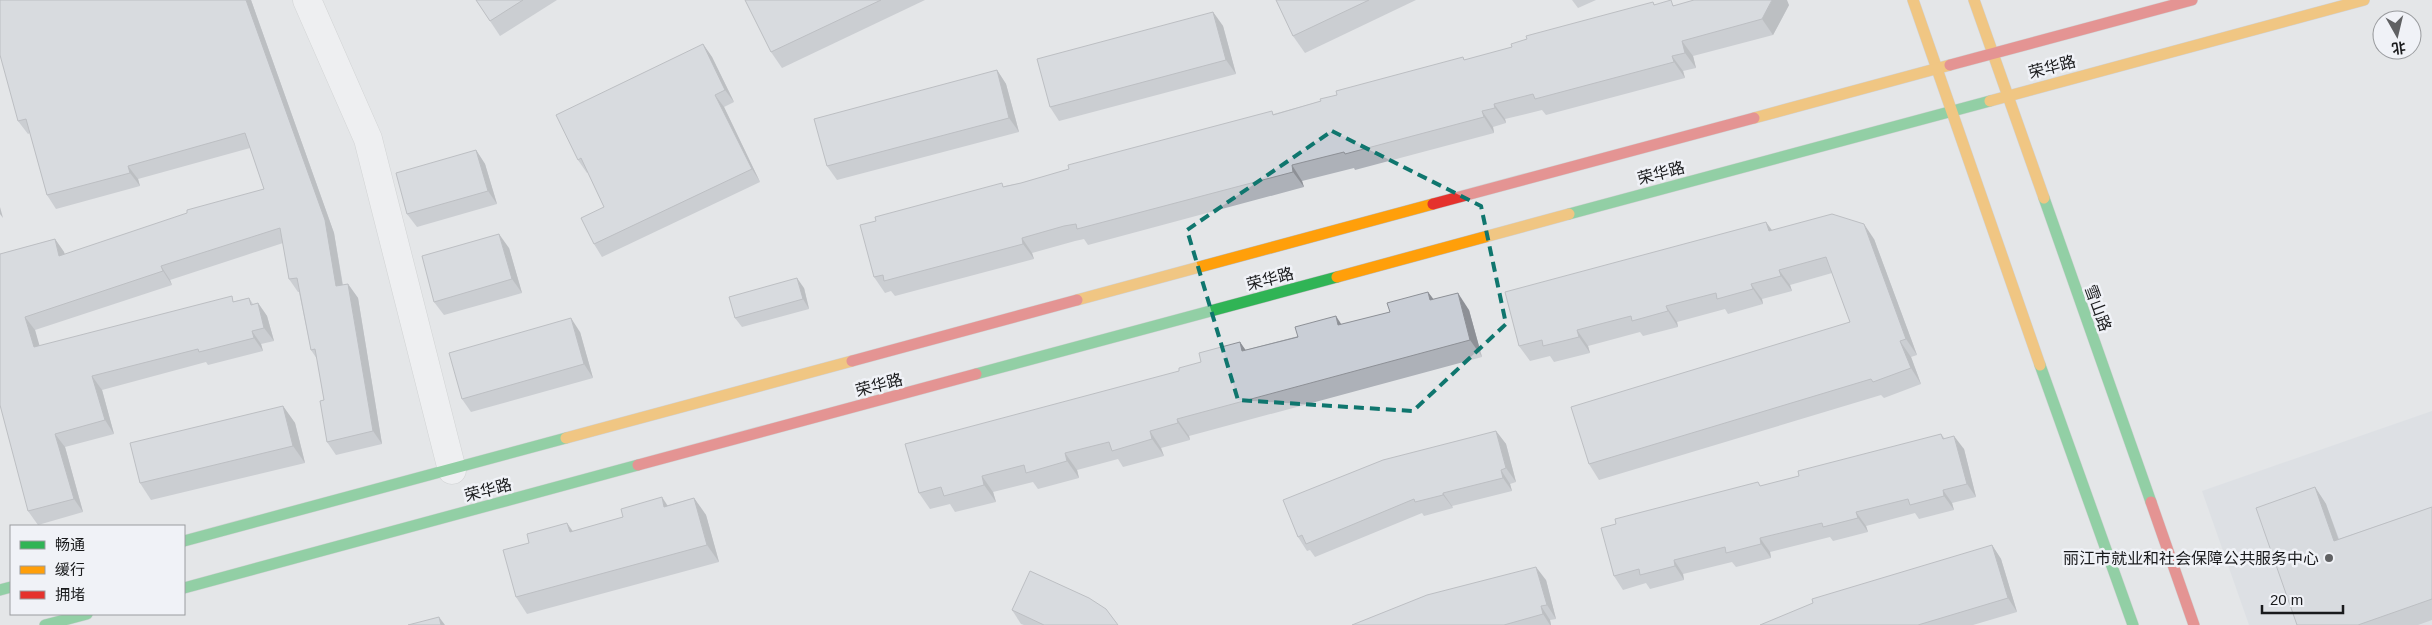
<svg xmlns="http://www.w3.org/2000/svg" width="2432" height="625" font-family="Helvetica,'Noto Sans SC',sans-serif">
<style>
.built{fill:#d5dae1}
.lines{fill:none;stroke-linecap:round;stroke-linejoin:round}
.street-casing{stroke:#babcbd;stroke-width:29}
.fast-casing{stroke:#babcbd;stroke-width:12}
.slow-casing{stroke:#babcbd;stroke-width:12}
.jam-casing{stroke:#babcbd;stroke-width:12}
.street{stroke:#fbfbfc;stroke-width:28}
.fast{stroke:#30b455;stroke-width:11}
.slow{stroke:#ff9f0a;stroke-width:11}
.jam{stroke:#e5322d;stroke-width:11}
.wall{fill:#adb1b8}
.shaded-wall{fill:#8d9096}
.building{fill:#c9ced6;stroke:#8d9096}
.marked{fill:none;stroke:#0f766e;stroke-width:4;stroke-dasharray:10 6;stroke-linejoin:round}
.poi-dot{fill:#606163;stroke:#f0f2f7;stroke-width:2}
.labels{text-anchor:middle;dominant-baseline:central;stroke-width:5;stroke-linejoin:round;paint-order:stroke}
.street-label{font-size:16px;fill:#191a1c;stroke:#f0f2f7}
.poi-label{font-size:16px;fill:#191a1c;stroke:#f0f2f7;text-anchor:end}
</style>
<rect width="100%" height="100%" fill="#e4e6e8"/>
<polygon class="built" points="2432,411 2432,625 2249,625 2202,491"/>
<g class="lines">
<defs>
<polyline id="street" points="307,0 368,139 452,470"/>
<g id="fast">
<polyline points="2044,198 2151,502"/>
<polyline points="1569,214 1990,101"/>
<polyline points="2040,365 2133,625"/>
<polyline points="976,374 1337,277"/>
<polyline points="184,541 566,438"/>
<polyline points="184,588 638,465"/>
<polyline points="0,590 11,587"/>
<polyline points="45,625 87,614"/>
</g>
<g id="slow">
<polyline points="1913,0 2040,365"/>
<polyline points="1974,0 2044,198"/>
<polyline points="1990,101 2364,0"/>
<polyline points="1754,118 1950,65"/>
<polyline points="1337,277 1569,214"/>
<polyline points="1077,300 1433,204"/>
<polyline points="566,438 852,361"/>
</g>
<g id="jam">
<polyline points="1950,65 2192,0"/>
<polyline points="1433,204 1754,118"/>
<polyline points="852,361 1077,300"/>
<polyline points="638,465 976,374"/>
<polyline points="2151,502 2194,625"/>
</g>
</defs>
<use href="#street" class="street-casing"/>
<use href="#fast" class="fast-casing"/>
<use href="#slow" class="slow-casing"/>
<use href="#jam" class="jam-casing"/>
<use href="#street" class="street"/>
<use href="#fast" class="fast"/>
<use href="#slow" class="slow"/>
<use href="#jam" class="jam"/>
</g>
<g class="wall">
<polygon points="251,0 334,233 343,285 348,284 358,298 382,444 336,455 327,442 324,400 317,359 311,350 299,292 298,292 289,279 283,243 170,280 172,285 35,330 39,346 249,298 253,304 258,303 267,316 274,341 261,344 263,351 208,365 206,362 102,390 114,434 65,447 83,512 38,525 28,511 0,254 55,239 64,252 65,255 264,189 250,148 138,179 140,186 56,209 47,195 30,133 28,134 18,121"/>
<polygon points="476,0 557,0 500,36"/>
<polygon points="745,0 925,0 782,68 771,52"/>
<polygon points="1276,0 1416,0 1305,53 1293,36"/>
<polygon points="1572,0 1596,0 1578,8"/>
<polygon points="1653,2 1655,5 1789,5 1773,35 1693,56 1696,68 1683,71 1685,78 1546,115 1542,110 1505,119 1506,123 1493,127 1494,133 1355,170 1354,168 1302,181 1304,187 1088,245 1084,239 1075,241 1032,253 1034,259 895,296 891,291 885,293 874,277 1005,186 1021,183 1321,101 1512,47"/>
<polygon points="1213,12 1223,26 1236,74 1059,121 1050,107"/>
<polygon points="703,44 712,57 734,102 724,107 760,182 602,257 594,244 604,207 588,172 587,173 578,160"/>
<polygon points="997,70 1006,84 1019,132 837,180 827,166"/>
<polygon points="476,150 485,164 497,204 417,227 407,214"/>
<polygon points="1766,222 1772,230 1874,239 1917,355 1911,357 1921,384 1884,398 1881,395 1599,480 1589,464 1850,322 1832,273 1790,285 1792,291 1762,299 1763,304 1728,314 1725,309 1677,322 1678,327 1643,336 1640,332 1588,346 1590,353 1554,362 1550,356 1530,361 1519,346"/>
<polygon points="509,248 522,293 444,315 434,302"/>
<polygon points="804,288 809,309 742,327 735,318"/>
<polygon points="1428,292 1434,300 1469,310 1482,357 1189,436 1190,440 1161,448 1164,456 1123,467 1118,459 1077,470 1079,478 1038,489 1033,482 993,492 996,502 955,512 950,504 930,509 919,493 1179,371 1201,362 1240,342 1245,350 1390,312"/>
<polygon points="580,332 593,378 471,412 462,399"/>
<polygon points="283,406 295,423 305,463 151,500 140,483"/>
<polygon points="1496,431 1506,444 1516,482 1510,484 1512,491 1452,506 1453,508 1424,516 1422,513 1315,557 1310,550 1307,551 1298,537"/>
<polygon points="1941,434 1945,439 1964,449 1976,497 1952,503 1954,510 1919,519 1915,513 1866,526 1868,532 1833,541 1830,537 1770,552 1771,558 1736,567 1732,562 1683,574 1684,580 1650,589 1646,583 1623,590 1614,576 1761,486 1799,476"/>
<polygon points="2315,487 2326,504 2339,539 2432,507 2432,620 2418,625 2297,625"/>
<polygon points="694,498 706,515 719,562 527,614 516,597 573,531"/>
<polygon points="1992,545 2001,559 2017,612 1973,625 1760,625"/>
<polygon points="1546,580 1556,619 1550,620 1551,625 1352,625"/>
<polygon points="1012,610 1118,625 1024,625 1021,624"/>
</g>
<g class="shaded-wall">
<polygon points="246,0 251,0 334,233 345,300 336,286"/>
<polygon points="1772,0 1787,0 1789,5 1773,35 1762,19"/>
<polygon points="1213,12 1223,26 1236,74 1226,60"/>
<polygon points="1682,41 1693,56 1696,68 1685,53"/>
<polygon points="703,44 712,57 734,102 725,90"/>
<polygon points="1672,56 1683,71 1685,78 1674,62"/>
<polygon points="997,70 1006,84 1019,132 1009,118"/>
<polygon points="715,95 724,107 760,182 752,169"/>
<polygon points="1494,104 1505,119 1506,123 1495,108"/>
<polygon points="1482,111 1493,127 1494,133 1484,117"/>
<polygon points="476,150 485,164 497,204 488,191"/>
<polygon points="1292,165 1302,181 1304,187 1293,172"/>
<polygon points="128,166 138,179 140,186 130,173"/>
<polygon points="0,207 3,218 0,214"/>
<polygon points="1766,222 1777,238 1769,231"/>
<polygon points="1864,224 1874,239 1917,355 1906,339"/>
<polygon points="499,234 509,248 522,293 512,279"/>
<polygon points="1022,238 1032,253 1034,259 1023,244"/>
<polygon points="55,239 64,252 69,270 59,256"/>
<polygon points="161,266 170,280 172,285 163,271"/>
<polygon points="1779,270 1790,285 1792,291 1781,276"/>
<polygon points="797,278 804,288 809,309 803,299"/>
<polygon points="348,284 358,298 382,444 373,431"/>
<polygon points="1751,284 1762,299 1763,304 1753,289"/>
<polygon points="1428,292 1440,308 1430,300"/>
<polygon points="1458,293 1469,310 1482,357 1470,340"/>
<polygon points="258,303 267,316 274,341 264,328"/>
<polygon points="1666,306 1677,322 1678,327 1668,311"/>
<polygon points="1336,316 1347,333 1338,325"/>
<polygon points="25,317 35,330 44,361 34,347"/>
<polygon points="571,318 580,332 593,378 584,364"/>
<polygon points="1577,330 1588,346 1590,353 1579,337"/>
<polygon points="252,331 261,344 263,351 254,338"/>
<polygon points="1900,341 1911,357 1921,384 1911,368"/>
<polygon points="1240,342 1252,359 1242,351"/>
<polygon points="92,376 102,390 114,434 105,420"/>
<polygon points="283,406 295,423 305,463 293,446"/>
<polygon points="1177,419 1189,436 1190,440 1178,423"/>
<polygon points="1150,431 1161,448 1164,456 1152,439"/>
<polygon points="1496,431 1506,444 1516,482 1506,468"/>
<polygon points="55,434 65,447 83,512 74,499"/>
<polygon points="1954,436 1964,449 1976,497 1967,484"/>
<polygon points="1065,453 1077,470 1079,478 1067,461"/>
<polygon points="1501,470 1510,484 1512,491 1503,478"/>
<polygon points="982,476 993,492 996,502 984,485"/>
<polygon points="2315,487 2326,504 2345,558 2334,541"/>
<polygon points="1943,490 1952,503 1954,510 1944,496"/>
<polygon points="1443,493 1452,506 1453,508 1443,495"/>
<polygon points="662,497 673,514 664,507"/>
<polygon points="694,498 706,515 719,562 707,545"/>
<polygon points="1856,512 1866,526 1868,532 1858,518"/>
<polygon points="567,523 579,540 570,532"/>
<polygon points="1760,538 1770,552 1771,558 1761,544"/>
<polygon points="1992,545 2001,559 2017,612 2008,598"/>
<polygon points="1674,560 1683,574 1684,580 1675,566"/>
<polygon points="1536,567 1546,580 1556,619 1547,605"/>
<polygon points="1541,606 1550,620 1551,625 1550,625 1543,614"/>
<polygon points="439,617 445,625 441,625"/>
</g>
<g class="building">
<polygon points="0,0 246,0 325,220 336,286 348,284 373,431 327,442 320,401 324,400 315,349 311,350 297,278 289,279 280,228 161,266 163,271 25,317 34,347 232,296 233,302 249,298 251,305 258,303 264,328 252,331 254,338 199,352 198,349 92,376 105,420 55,434 74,499 28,511 0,405 0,254 55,239 59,256 187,213 187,210 264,189 245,133 128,166 130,173 47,195 26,119 18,121 0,55"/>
<polygon points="476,0 523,0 490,21"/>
<polygon points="745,0 881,0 771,52"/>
<polygon points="1276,0 1369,0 1293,36"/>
<polygon points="1671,0 1673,6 1694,0 1772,0 1762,19 1682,41 1685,53 1672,56 1674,62 1535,99 1533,94 1494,104 1495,108 1482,111 1484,117 1345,154 1344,152 1292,165 1293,172 1077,229 1076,224 1064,226 1022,238 1023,244 884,281 883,275 874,277 860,225 876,221 875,217 1002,183 1003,187 1021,183 1069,169 1068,165 1272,111 1273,115 1321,101 1320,99 1337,95 1336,91 1463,57 1464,60 1512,47 1511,44 1527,39 1526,36 1653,2 1654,5"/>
<polygon points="1213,12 1226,60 1050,107 1037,59"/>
<polygon points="703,44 725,90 715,95 752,169 594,244 581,218 604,207 581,158 578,160 556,115"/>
<polygon points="997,70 1009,118 827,166 814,119"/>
<polygon points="476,150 488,191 407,214 396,173"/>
<polygon points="1832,214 1864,224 1906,339 1900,341 1911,368 1873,382 1871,379 1589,464 1571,407 1850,322 1826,257 1779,270 1781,276 1751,284 1753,289 1717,299 1716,293 1666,306 1668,311 1632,321 1631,316 1577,330 1579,337 1543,346 1542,340 1519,346 1505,292 1766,222 1769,231"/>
<polygon points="499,234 512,279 434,302 422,256"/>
<polygon points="797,278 803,299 735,318 729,297"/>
<polygon points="1428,292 1430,300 1458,293 1470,340 1177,419 1178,423 1150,431 1152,439 1112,451 1109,442 1065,453 1067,461 1026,473 1024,465 982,476 984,485 944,496 941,487 919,493 905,444 1179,371 1179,368 1201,362 1199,353 1240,342 1242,351 1298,337 1295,327 1336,316 1338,325 1390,312 1387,303"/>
<polygon points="571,318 584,364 462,399 449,353"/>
<polygon points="283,406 293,446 140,483 130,443"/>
<polygon points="1496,431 1506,468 1501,470 1503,478 1443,493 1443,495 1415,502 1414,499 1306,544 1302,535 1298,537 1283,500 1383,460"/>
<polygon points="1941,434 1943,439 1954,436 1967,484 1943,490 1944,496 1910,505 1908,499 1856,512 1858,518 1823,527 1822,523 1760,538 1761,544 1726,553 1725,547 1674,560 1675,566 1640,575 1639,569 1614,576 1601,528 1616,524 1615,519 1758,482 1760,486 1799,476 1798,471"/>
<polygon points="2315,487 2334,541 2432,507 2432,599 2358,625 2297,625 2256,508"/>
<polygon points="662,497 664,507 694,498 707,545 516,597 503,550 529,543 527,534 567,523 570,532 623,517 621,509"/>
<polygon points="1992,545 2008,598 1918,625 1760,625 1813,603 1812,599"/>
<polygon points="1536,567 1547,605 1541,606 1543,614 1504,625 1352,625 1427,595"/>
<polygon points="1030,571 1089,598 1106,609 1118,625 1044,625 1012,610"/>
<polygon points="439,617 441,625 408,625"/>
</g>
<path d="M0 0H2432V625H0ZM1332 131 1481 206 1506 324 1413 411 1238 400 1187 230Z" fill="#e4e6e8" fill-opacity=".55" fill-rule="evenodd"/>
<path class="marked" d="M1332 131 1481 206 1506 324 1413 411 1238 400 1187 230Z"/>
<circle class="poi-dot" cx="2329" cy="558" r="5"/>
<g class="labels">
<g class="street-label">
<text transform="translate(2052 67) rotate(-15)">荣华路</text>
<text transform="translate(1661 173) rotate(-15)">荣华路</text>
<text transform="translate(1270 279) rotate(-15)">荣华路</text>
<text transform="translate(2098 308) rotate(70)">雪山路</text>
<text transform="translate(879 385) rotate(-15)">荣华路</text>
<text transform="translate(488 490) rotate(-15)">荣华路</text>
</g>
<g class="poi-label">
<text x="2319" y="558">丽江市就业和社会保障公共服务中心</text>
</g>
</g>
<rect x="10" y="525" width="175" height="90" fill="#f0f2f7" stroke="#9a9c9f"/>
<rect x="20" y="541" width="25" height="8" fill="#30b455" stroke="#9a9c9f"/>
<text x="55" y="550" font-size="15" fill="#191a1c">畅通</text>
<rect x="20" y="566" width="25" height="8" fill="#ff9f0a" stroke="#9a9c9f"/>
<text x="55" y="575" font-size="15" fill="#191a1c">缓行</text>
<rect x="20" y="591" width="25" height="8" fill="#e5322d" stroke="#9a9c9f"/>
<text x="55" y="600" font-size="15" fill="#191a1c">拥堵</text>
<g transform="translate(2397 35) rotate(172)"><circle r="24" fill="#f0f2f7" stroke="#9a9c9f"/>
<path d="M0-4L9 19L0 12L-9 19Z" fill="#606163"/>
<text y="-8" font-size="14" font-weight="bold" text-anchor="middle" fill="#191a1c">北</text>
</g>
<path d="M2262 605v8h81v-8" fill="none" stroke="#191a1c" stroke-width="2.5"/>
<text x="2270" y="605" font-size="15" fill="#191a1c" stroke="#f0f2f7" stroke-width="4" paint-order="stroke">20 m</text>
</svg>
